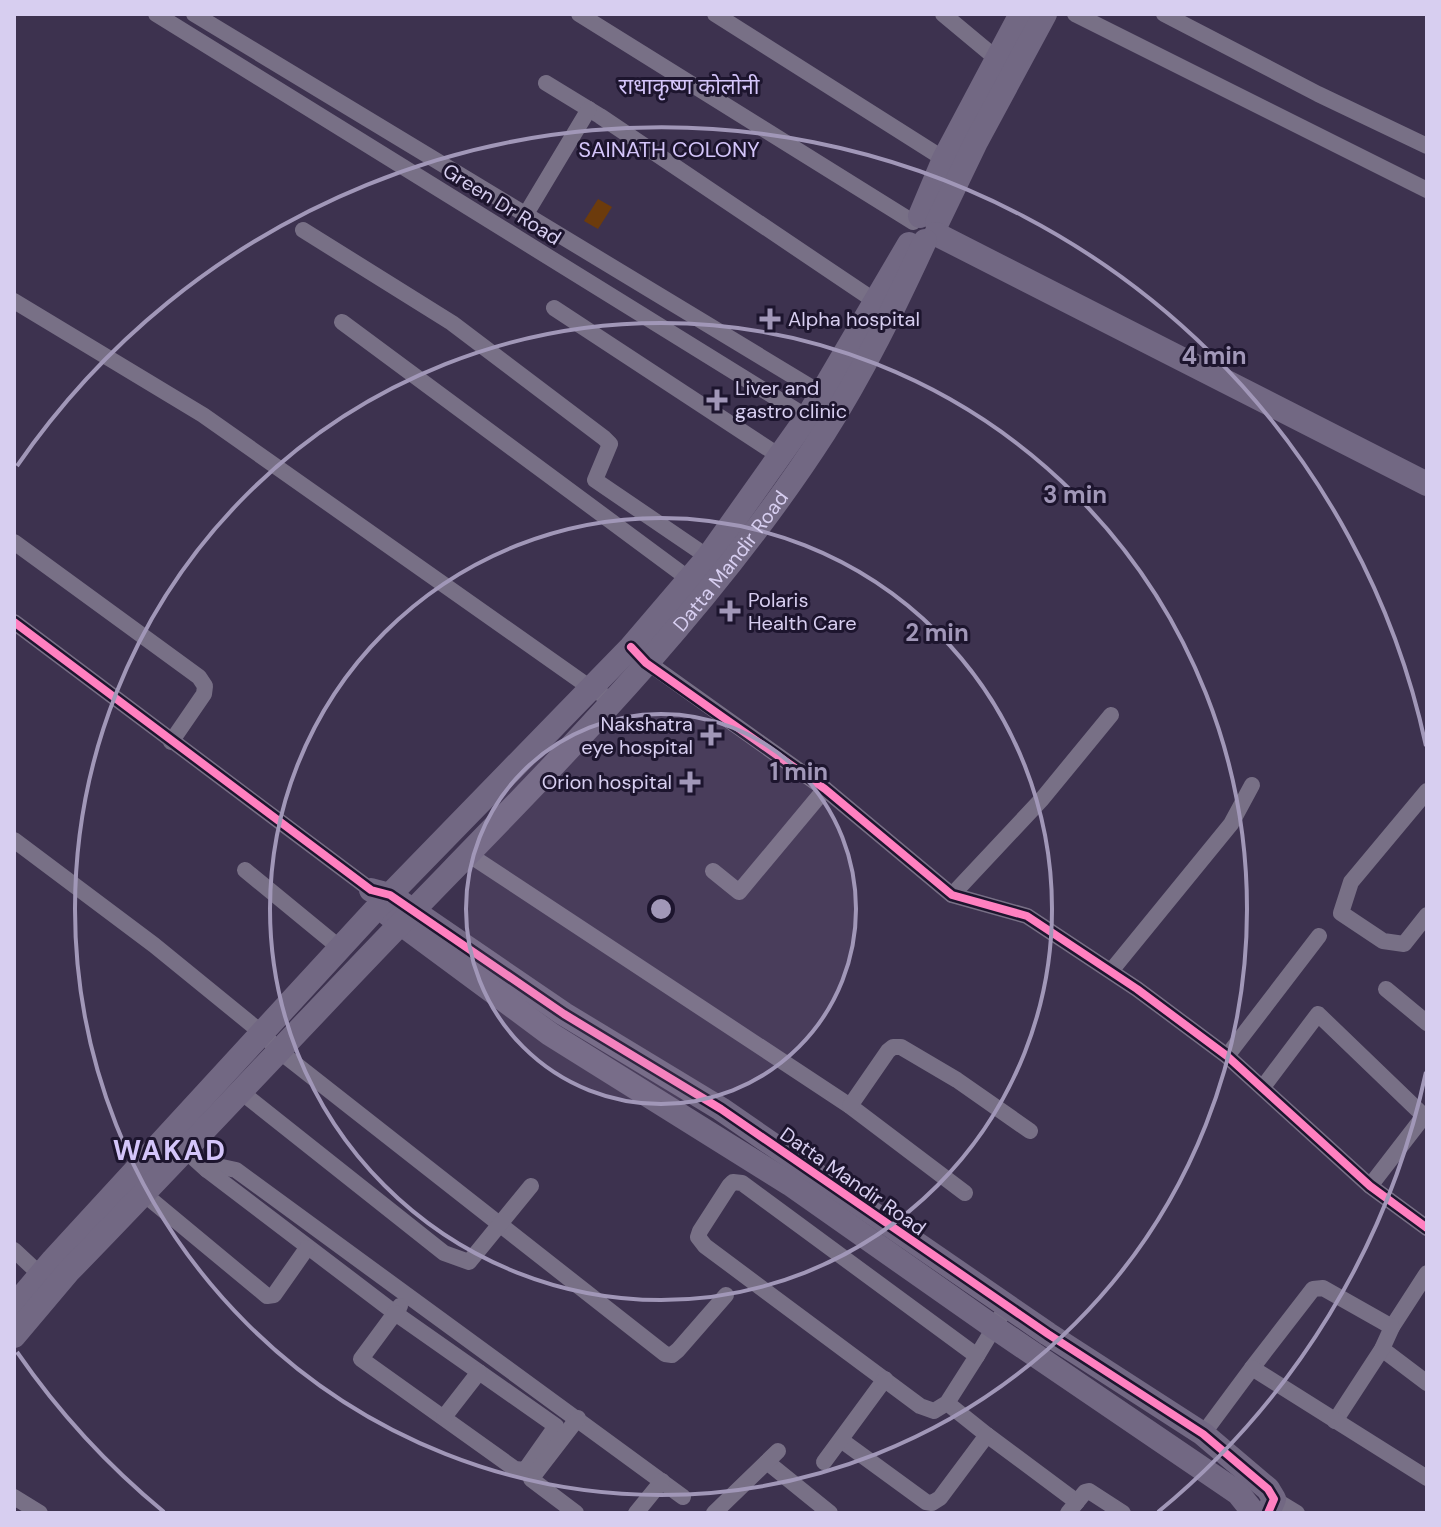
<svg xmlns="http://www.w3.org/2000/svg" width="1441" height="1527" font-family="'DM Sans','Noto Sans Devanagari',sans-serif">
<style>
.green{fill:#6c3b0c}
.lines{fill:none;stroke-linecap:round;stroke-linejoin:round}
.street{stroke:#787086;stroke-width:16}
.secondary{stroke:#726883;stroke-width:24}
.cycleway-casing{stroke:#1d152e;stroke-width:13}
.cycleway{stroke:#ff80c0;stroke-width:8}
.ring{fill:none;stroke:#a197b8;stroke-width:4}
.poi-dot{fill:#a197b8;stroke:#1d152e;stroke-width:3}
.labels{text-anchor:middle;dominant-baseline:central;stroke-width:6;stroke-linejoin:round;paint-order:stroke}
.street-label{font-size:20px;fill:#d7cef0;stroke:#1d152e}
.poi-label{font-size:20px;fill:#d7cef0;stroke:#1d152e;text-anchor:start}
.neighbourhood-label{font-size:22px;fill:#d4c5fa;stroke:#1d152e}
.district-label{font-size:28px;font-weight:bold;letter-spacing:2px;fill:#d4c5fa;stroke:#1d152e}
.centre{fill:#a197b8;stroke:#1d152e;stroke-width:4}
.ring-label{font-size:24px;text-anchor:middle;font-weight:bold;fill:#a197b8;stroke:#1d152e;stroke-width:6;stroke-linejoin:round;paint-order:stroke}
</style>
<rect width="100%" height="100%" fill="#3d324f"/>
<polygon class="green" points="598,199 612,207 598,229 584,221"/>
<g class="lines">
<g class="street">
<polyline points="156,14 815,422"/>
<polyline points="194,14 829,398"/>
<polyline points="579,14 913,222"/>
<polyline points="715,14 944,159"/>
<polyline points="943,14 1003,64"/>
<polyline points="1075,14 1427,190"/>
<polyline points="1164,14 1318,94 1427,146"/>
<polyline points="546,83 600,116 875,301"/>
<polyline points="526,214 589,109"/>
<polyline points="303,230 452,323 604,438 610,444 595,480 708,557"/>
<polyline points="14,301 203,415 592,689 614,701"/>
<polyline points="554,308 781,457"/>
<polyline points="342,322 689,579"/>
<polyline points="14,542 199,677 205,686 204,694 171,742"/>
<polyline points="14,622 371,890"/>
<polyline points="640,657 825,789 952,895 1027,916 1137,989 1227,1056 1370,1186 1427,1228"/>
<polyline points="1427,791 1351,882 1341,913 1383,941 1404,944 1427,915"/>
<polyline points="14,840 154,945 262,1033 279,1051 665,1354 672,1355 678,1350 726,1295"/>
<polyline points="468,854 850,1106 965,1193"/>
<polyline points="245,870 340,948"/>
<polyline points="713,871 739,892 825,789"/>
<polyline points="952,895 1042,799 1111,715"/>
<polyline points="1111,971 1231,824 1252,785"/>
<polyline points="1386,989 1427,1023"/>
<polyline points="1227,1056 1319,936"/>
<polyline points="1263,1087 1318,1014 1424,1116 1427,1115"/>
<polyline points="241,1092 444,1253 469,1262 531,1186"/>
<polyline points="850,1106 888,1051 893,1047 901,1047 957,1080 1030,1131"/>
<polyline points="186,1151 207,1170 213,1165 236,1170 683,1497"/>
<polyline points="207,1170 395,1313 400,1306"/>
<polyline points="1370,1186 1424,1116 1427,1118"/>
<polyline points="144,1194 267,1296 274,1295 307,1248"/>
<polyline points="14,1250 45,1279"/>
<polygon points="395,1313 556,1426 525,1470 515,1469 361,1359"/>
<polyline points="1392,1327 1427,1273"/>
<polyline points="1382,1349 1427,1383"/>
<polyline points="977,1356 1007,1306"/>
<polyline points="1252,1368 1313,1289 1323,1288 1392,1327 1382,1349 1335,1421"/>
<polyline points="947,1403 977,1356 742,1183 733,1182 729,1186 700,1231 698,1237 705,1246 920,1406 934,1411 947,1403 987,1435"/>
<polyline points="444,1417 479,1372"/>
<polyline points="1203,1434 1252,1368 1427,1478"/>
<polyline points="841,1440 926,1502 932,1503 940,1498 987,1435 1077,1502"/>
<polyline points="767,1462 830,1513"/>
<polyline points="824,1462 885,1379"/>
<polyline points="14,1497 40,1513"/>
<polyline points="1274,1499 1297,1513"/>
<polyline points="576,1513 531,1479 578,1418"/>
<polyline points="636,1513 662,1481"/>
<polyline points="714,1513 778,1451"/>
<polyline points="1068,1513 1085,1492 1089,1491 1123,1513"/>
</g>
<g class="secondary">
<polyline points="920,216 944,159 1021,14"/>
<polyline points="937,223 976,142 1045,14"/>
<polyline points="936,234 1427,484"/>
<polyline points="371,890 390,895 564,1014 721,1109 1048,1334 1203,1434 1268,1489 1274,1499 1268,1513"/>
<polyline points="388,914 550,1034 790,1184 985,1321 1238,1493 1254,1513"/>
<polyline points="14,1306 53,1260 375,910 631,647 708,557 808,416 909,244"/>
<path id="s1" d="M14 1336 68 1272C181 1156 292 1036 405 919 553 766 708 613 824 433 863 372 895 306 925 241"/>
</g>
<defs>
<g id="cycleway">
<polyline points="14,622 371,890 390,895 564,1014 721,1109 1048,1334 1203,1434 1268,1489 1274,1499 1268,1513"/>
<polyline points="631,647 646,663 825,789 952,895 1027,916 1137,989 1227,1056 1370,1186 1427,1228"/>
</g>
</defs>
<use href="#cycleway" class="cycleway-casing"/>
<use href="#cycleway" class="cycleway"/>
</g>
<circle cx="661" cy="909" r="195" fill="#a197b8" fill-opacity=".12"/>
<g class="ring">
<circle cx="661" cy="909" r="195"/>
<circle cx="661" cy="909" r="391"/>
<circle cx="661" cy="909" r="586"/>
<path d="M1426 1072A782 782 0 0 1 1158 1512M164 1512A782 782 0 0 1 17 1352M17 466A782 782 0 0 1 1426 746"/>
</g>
<g class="poi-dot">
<path d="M766 307h8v8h8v8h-8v8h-8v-8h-8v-8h8z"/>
<path d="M713 388h8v8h8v8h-8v8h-8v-8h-8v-8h8z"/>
<path d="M726 599h8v8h8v8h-8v8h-8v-8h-8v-8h8z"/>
<path d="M707 723h8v8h8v8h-8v8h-8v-8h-8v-8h8z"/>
<path d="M686 770h8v8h8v8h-8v8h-8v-8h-8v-8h8z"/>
</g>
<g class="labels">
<g class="street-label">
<text transform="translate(502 204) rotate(32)">Green Dr Road</text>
<text stroke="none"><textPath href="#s1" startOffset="1056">Datta Mandir Road</textPath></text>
<text transform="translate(853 1181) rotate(35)">Datta Mandir Road</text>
</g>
<g class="poi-label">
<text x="788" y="319">Alpha hospital</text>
<text x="735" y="388">Liver and<tspan x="735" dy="23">gastro clinic</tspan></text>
<text x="748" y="600">Polaris<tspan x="748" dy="23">Health Care</tspan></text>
<text x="693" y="724" text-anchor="end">Nakshatra<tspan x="693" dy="23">eye hospital</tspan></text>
<text x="672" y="782" text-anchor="end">Orion hospital</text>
</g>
<g class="neighbourhood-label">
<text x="689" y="86">राधाकृष्ण कोलोनी</text>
<text x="669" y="149">SAINATH COLONY</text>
</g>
<g class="district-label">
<text x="170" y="1150">WAKAD</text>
</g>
</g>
<circle cx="661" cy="909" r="12" class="centre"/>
<g class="ring-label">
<text x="1214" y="364">4 min</text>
<text x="1075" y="503">3 min</text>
<text x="937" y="641">2 min</text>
<text x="799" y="780">1 min</text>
</g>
<rect width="1441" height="1527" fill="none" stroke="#d7cef0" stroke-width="32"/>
</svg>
